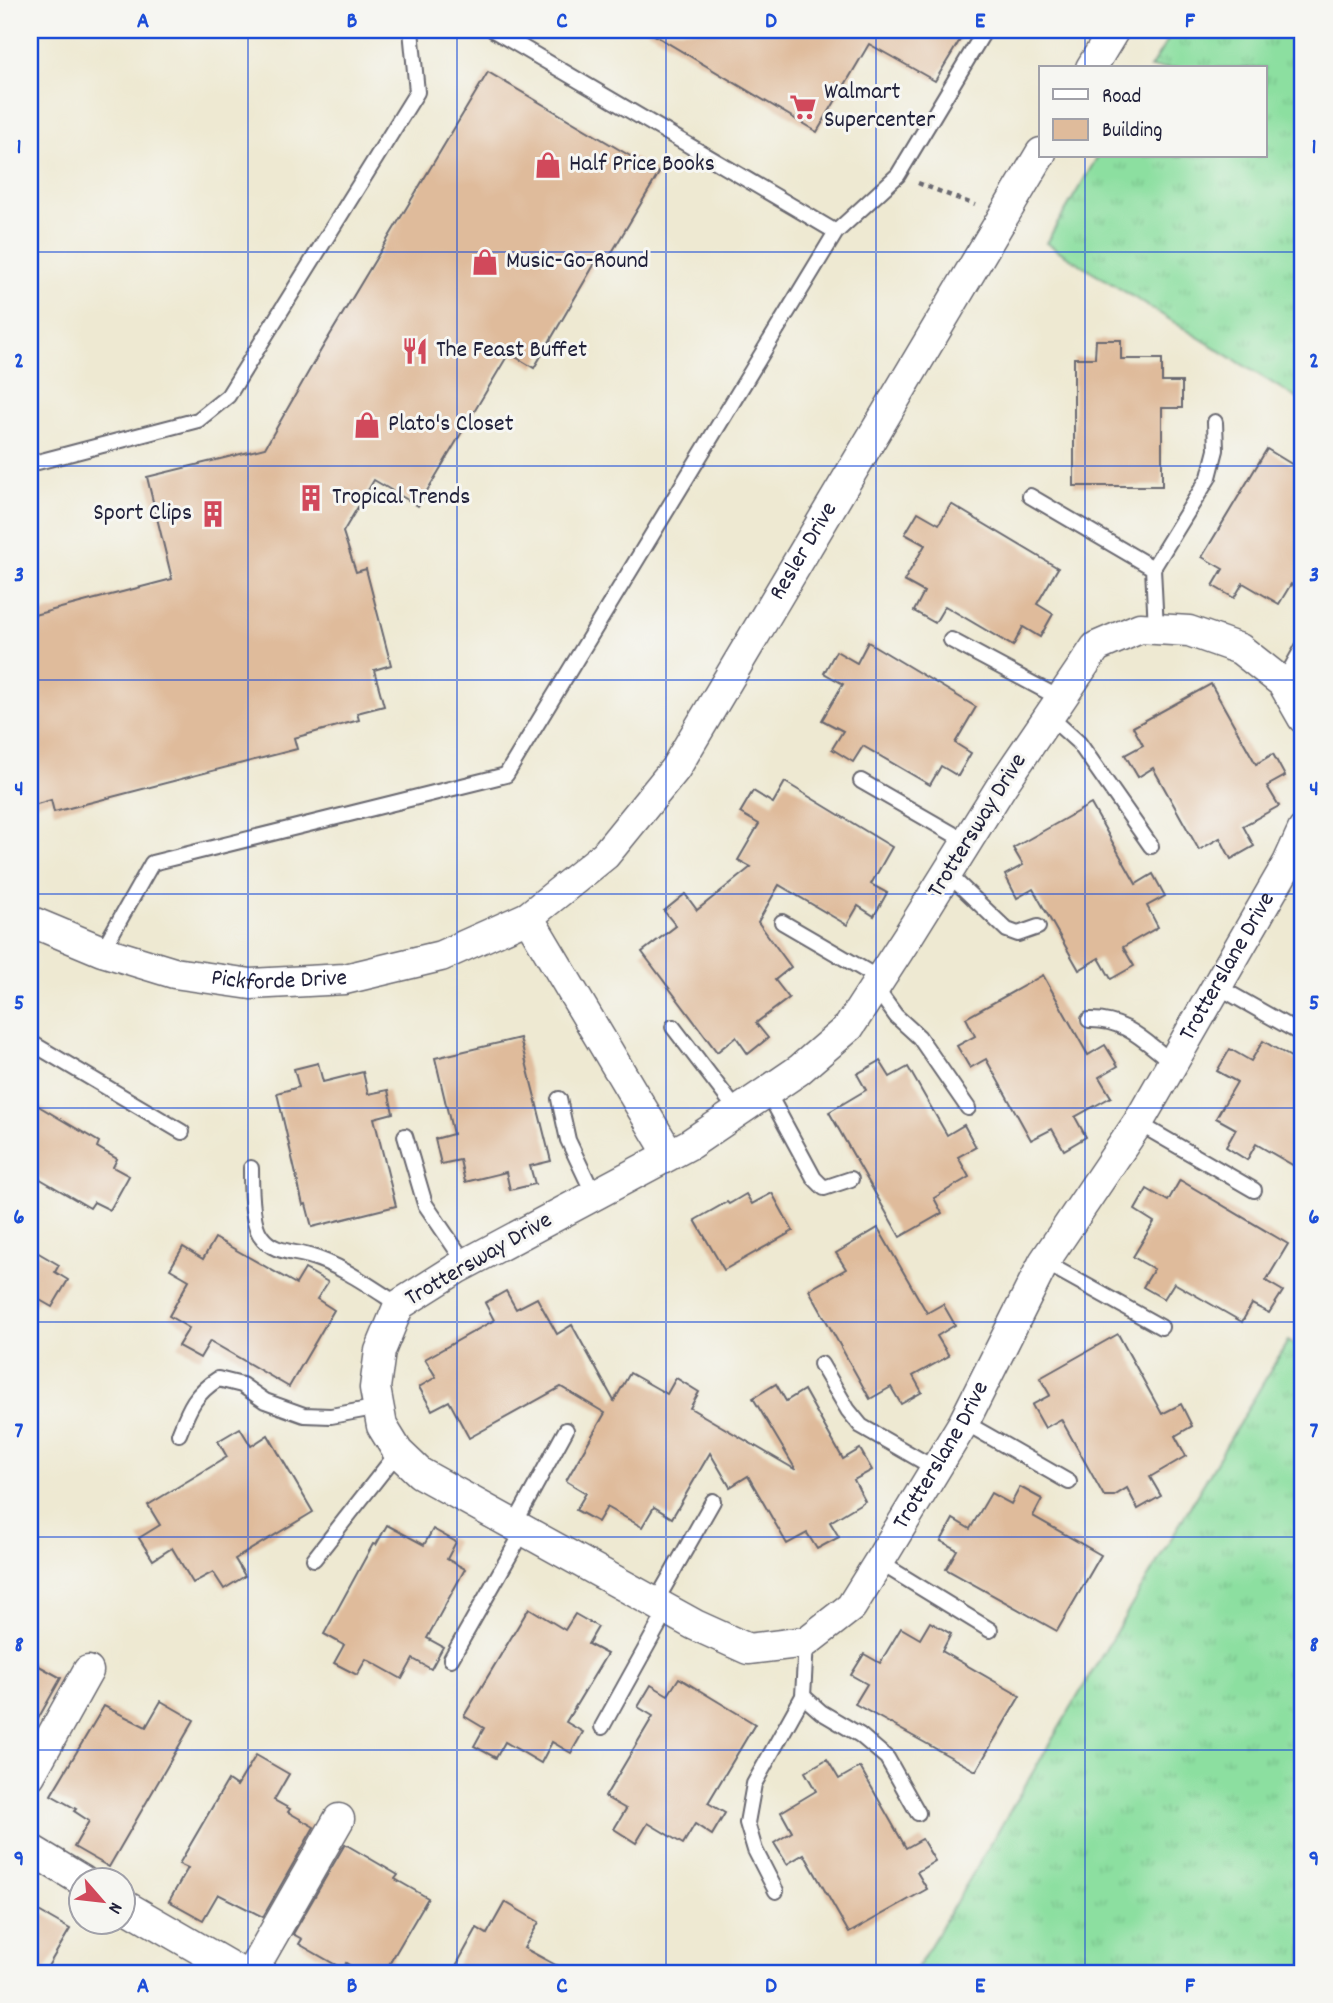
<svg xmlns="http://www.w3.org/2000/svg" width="1333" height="2003" font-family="Dekko,sans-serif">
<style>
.grass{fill:url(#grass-tufts);stroke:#57806e;stroke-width:2}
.building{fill:#dfbb9b}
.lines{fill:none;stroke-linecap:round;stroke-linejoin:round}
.lane-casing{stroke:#696870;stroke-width:18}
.street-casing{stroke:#696870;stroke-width:33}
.path{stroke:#696870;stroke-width:4.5;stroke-dasharray:5 5;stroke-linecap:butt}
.lane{stroke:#fff;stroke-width:14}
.street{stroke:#fff;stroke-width:30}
.grid{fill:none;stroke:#1d4ed8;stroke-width:2;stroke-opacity:0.55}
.labels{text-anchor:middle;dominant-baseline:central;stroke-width:6;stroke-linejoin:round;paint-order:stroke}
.poi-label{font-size:24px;fill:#22223b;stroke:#f6f6f2;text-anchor:start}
.street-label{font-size:24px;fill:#22223b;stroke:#f6f6f2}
.neatline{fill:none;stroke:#1d4ed8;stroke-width:2.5}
.grid-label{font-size:23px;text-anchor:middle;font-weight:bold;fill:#1d4ed8}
</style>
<defs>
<pattern id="grass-tufts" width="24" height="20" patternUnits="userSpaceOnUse" patternTransform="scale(1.75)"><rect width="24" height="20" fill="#8cdfa0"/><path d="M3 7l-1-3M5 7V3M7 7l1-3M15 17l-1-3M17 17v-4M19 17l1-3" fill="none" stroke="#78bf8b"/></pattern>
</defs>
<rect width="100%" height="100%" fill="#f6f6f2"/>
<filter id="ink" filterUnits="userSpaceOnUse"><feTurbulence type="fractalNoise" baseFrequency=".0143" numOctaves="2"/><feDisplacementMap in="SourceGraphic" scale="14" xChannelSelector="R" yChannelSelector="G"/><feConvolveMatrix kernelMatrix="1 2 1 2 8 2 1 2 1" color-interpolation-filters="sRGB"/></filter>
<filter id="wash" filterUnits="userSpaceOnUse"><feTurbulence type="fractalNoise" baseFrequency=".00686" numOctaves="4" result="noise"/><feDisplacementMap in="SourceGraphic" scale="28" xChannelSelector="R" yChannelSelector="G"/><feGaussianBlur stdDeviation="1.57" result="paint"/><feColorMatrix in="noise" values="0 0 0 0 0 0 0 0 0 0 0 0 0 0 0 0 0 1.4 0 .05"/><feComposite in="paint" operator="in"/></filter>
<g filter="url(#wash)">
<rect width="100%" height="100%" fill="#eee9d2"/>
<g class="grass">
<polygon points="1174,30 1303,30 1303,402 1046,243 1098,156 1265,156 1265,68 1150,68"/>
<polygon points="1288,1341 1303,1350 1303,1973 914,1973"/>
</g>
<g id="blocks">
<g class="building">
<polygon points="646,30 966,30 935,81 869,44 817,132"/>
<polygon points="488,72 659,173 608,259 601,253 534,368 509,353 418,506 374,480 343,532 356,572 366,569 391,665 374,670 384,706 357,713 359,720 294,738 297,749 54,812 51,800 30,806 30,616 172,579 147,477 265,448 321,350"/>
<polygon points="1096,340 1121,340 1121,359 1162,359 1162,382 1182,382 1182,408 1162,408 1162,486 1074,486 1074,358 1095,358"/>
<polygon points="1267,449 1303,471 1303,591 1291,584 1279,604 1243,583 1234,598 1213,586 1223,569 1202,557"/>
<polygon points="951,504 1058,568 1037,604 1053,614 1040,637 1023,627 1013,646 945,606 935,623 914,611 924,592 904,581 925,545 905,534 918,512 939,524"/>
<polygon points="868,642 976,707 955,743 971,753 958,776 941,766 930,785 863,746 853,762 832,749 843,731 822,720 843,684 824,673 836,651 857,663"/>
<polygon points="1211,684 1256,764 1273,754 1285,776 1267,786 1279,806 1243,826 1254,846 1231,859 1220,838 1199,850 1153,768 1138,777 1125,755 1143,745 1133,727"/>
<polygon points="785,782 892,847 871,884 887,893 874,916 858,906 847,925 779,885 758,922 791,967 775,980 789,998 756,1023 768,1038 748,1054 736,1037 717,1052 642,952 676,926 664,911 685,894 697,910 751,867 738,860 759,824 740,813 753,791 773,803"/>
<polygon points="1091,804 1136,884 1153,874 1165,896 1147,906 1158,927 1123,947 1134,966 1111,979 1099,958 1079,970 1033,889 1017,898 1005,875 1023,865 1013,848"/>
<polygon points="1043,975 1088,1055 1105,1045 1118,1066 1099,1077 1111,1097 1075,1117 1086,1137 1064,1150 1052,1129 1031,1140 986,1059 970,1068 957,1046 975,1036 966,1018"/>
<polygon points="520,1038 551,1161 530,1166 535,1184 510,1190 506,1172 465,1182 460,1160 441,1164 435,1139 453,1134 435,1058"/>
<polygon points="1263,1041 1303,1064 1303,1171 1256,1144 1247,1160 1226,1147 1236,1129 1216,1118 1237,1082 1217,1071 1230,1049 1251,1061"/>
<polygon points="880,1061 890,1077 908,1067 947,1135 964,1125 976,1147 958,1157 969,1177 934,1198 942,1213 900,1237 829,1112 866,1090 857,1074"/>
<polygon points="318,1063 323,1082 363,1072 368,1094 388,1090 393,1113 374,1118 396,1206 312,1227 306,1204 303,1205 277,1093 299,1087 294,1069"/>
<polygon points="30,1101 99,1142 97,1147 117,1159 113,1167 129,1176 110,1210 94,1202 90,1208 30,1173"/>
<polygon points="1180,1180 1288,1244 1266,1281 1283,1291 1269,1313 1252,1304 1242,1322 1174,1283 1164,1299 1143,1287 1154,1269 1133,1257 1154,1222 1135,1210 1147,1189 1168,1201"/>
<polygon points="772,1193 793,1231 724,1270 695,1220 727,1202 729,1204 746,1194 752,1204"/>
<polygon points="878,1228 927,1313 943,1304 955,1325 937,1336 949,1356 913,1376 922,1392 901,1404 891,1387 870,1399 809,1290 846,1269 836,1253"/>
<polygon points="215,1238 296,1284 305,1269 328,1282 317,1299 334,1310 289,1387 210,1341 200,1358 178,1346 189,1328 169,1316 189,1280 170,1269 183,1247 203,1259"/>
<polygon points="30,1248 59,1265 55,1272 68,1280 52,1307 38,1299 30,1313"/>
<polygon points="506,1291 516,1309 537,1298 557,1334 572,1325 614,1401 630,1373 667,1394 676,1378 699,1392 690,1408 796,1470 753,1398 776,1384 786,1401 804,1390 843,1459 860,1449 872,1470 854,1480 865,1501 830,1522 839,1537 817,1549 807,1533 787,1544 748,1476 730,1487 710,1453 672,1518 654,1507 642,1527 607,1507 598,1522 576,1510 586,1493 566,1481 605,1413 561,1387 469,1438 449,1401 432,1410 419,1387 436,1377 425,1359 494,1320 485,1303"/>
<polygon points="1118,1334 1162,1414 1181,1404 1192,1426 1175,1436 1186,1456 1150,1477 1161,1496 1138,1509 1127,1488 1114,1496 1104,1496 1061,1419 1045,1428 1032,1405 1050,1395 1040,1378"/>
<polygon points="240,1428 251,1446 268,1435 313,1512 235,1559 245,1576 224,1589 213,1572 193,1583 172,1548 153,1560 139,1538 160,1525 148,1505 227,1457 218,1441"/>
<polygon points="1020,1487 1042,1499 1033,1516 1101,1555 1057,1631 946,1569 957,1550 941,1541 953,1519 970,1529 991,1493 1011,1504"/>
<polygon points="387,1525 424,1545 433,1529 456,1542 447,1559 465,1569 427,1638 443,1647 431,1669 413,1659 402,1679 366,1659 357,1675 334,1663 344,1645 324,1634 373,1544 376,1545"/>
<polygon points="529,1608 565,1630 575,1614 598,1627 588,1644 607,1654 566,1722 583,1732 571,1753 552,1742 541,1763 505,1742 496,1758 474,1746 484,1728 464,1716"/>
<polygon points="930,1622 951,1634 942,1651 1020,1696 976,1771 855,1704 867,1684 851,1675 864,1654 880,1663 901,1628 920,1639"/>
<polygon points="30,1661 61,1678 30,1733"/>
<polygon points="679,1678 755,1724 708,1803 725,1813 712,1835 695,1824 683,1844 648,1823 636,1843 614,1829 626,1809 605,1797 653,1716 638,1707 651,1685 668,1695"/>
<polygon points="161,1701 194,1720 109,1867 74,1847 89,1821 74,1811 76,1809 51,1795 104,1706 146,1727"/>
<polygon points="256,1755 289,1774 274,1800 290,1809 288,1812 314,1827 263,1917 218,1894 203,1920 169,1901 188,1868 179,1864 228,1780 237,1786"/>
<polygon points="827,1759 839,1779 860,1767 906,1848 922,1839 935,1861 917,1872 927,1889 849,1933 804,1854 787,1864 774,1843 792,1832 781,1812 816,1791 805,1772"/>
<polygon points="345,1844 398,1875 395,1879 428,1898 384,1973 362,1973 346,1963 343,1969 299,1944 302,1939 293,1934"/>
<polygon points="505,1902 539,1922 524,1948 570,1973 452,1973 477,1928 487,1934"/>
<polygon points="30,1906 70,1929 44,1973 30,1973"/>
</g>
</g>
</g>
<g filter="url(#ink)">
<use href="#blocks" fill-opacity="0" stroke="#696870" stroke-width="2"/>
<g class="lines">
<defs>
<g id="lane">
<polyline points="493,30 836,232"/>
<polyline points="30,464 198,420 228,396 417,92 411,30"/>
<polyline points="1030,496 1153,568 1156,629"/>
<polyline points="1153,568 1209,477 1216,450 1215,422"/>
<polyline points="951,640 1061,699"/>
<polyline points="1283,683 1303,647"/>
<polyline points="1049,716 1079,743 1151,846"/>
<polyline points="861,781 967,842"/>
<polyline points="947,873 1007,930 1018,934 1038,927"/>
<polyline points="782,922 880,979"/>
<polyline points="102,951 152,863 506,775 836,232 898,175 985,30"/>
<polyline points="1217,986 1303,1035"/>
<polyline points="875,987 896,1016 919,1037 968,1108"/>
<path d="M1089 1020C1126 1019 1144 1041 1172 1062"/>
<polyline points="673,1027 738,1112"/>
<polyline points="30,1042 182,1132"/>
<polyline points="767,1091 814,1178 824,1188 851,1179"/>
<polyline points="559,1099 568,1140 594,1195"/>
<polyline points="1138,1123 1254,1190"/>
<polyline points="405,1136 425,1204 466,1264"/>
<path d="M251 1168C251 1185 251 1223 261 1236 273 1253 292 1251 309 1256 341 1265 371 1287 399 1305"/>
<polyline points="1044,1262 1161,1327"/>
<polyline points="821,1364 848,1410 861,1426 936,1469"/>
<polyline points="964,1422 1069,1482"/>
<path d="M179 1434C189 1409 194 1394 218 1379L242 1385 265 1401 304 1415 331 1416 379 1407"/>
<polyline points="514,1525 566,1430"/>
<polyline points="314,1559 398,1452"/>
<polyline points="879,1562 990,1630"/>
<polyline points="655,1603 713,1501"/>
<polyline points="451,1659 524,1530"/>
<polyline points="803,1696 821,1712 860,1735 887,1758 918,1813"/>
<polyline points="602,1727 667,1610"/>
<polyline points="776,1891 755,1850 747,1823 754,1784 803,1696 806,1642"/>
</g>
<g id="street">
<polyline points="1091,68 1114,30"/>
<path id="s1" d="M1303 718 1283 683 1240 649 1189 631 1140 628 1096 647 1001 787 908 936 849 1027 799 1070 690 1144 456 1269 399 1305 380 1351 375 1388 382 1426 398 1452 420 1473 695 1625 748 1649 806 1642 851 1607 879 1562 964 1422 1044 1262 1138 1123 1288 863 1303 830"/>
<polyline points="528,917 669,1154"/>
<path id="s2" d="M30 921 102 951 174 973 251 984 345 979 441 956 528 917 605 855 675 769 1041 153"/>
<polyline points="30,1775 88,1671"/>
<polyline points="30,1849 83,1881"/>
<polyline points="122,1904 241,1973"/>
<polyline points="251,1973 339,1819"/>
</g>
</defs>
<use href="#lane" class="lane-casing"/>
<use href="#street" class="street-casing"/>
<polyline class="path" points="918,183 975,205"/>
<use href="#lane" class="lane"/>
<use href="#street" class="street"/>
</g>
</g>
<path class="grid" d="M248 30V1973M457 30V1973M666 30V1973M876 30V1973M1085 30V68M1085 156V1973M30 252H1303M30 466H1303M30 680H1303M30 894H1303M30 1108H1303M30 1322H1303M30 1537H1303M30 1750H1303"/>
<defs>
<symbol id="supermarket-bare" viewBox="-9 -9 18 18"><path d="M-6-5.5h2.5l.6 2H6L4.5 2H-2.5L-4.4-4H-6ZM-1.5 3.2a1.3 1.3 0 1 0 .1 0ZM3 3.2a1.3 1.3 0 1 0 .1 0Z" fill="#d1495b" stroke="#f6f6f2" stroke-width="2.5" paint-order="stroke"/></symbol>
<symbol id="shop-bare" viewBox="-9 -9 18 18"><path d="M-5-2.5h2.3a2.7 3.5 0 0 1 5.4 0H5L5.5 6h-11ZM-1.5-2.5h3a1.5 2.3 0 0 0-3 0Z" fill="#d1495b" stroke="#f6f6f2" stroke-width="2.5" paint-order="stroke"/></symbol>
<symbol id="restaurant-bare" viewBox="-9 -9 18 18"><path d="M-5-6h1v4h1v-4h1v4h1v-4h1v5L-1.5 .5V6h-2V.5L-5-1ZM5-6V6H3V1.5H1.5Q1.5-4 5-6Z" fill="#d1495b" stroke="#f6f6f2" stroke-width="2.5" paint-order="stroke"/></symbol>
<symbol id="building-bare" viewBox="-9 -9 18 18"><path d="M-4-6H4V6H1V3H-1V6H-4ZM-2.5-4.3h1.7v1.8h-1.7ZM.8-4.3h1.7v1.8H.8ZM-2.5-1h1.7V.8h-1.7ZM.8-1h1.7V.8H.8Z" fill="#d1495b" stroke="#f6f6f2" stroke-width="2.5" paint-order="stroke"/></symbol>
</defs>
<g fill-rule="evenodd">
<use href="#supermarket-bare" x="784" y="88" width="38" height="38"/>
<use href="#shop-bare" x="529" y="146" width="38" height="38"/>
<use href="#shop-bare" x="466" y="243" width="38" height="38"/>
<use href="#restaurant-bare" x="396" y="332" width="38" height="38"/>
<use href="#shop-bare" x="348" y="406" width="38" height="38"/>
<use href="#building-bare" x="292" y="479" width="38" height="38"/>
<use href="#building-bare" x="194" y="495" width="38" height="38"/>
</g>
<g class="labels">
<g class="poi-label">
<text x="824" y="93">Walmart<tspan x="824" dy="28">Supercenter</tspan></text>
<text x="569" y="165">Half Price Books</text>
<text x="506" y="262">Music-Go-Round</text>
<text x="436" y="351">The Feast Buffet</text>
<text x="388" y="425">Plato's Closet</text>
<text x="332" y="498">Tropical Trends</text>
<text x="192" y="514" text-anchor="end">Sport Clips</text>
</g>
<g class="street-label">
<text stroke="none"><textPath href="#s2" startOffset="982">Resler Drive</textPath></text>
<text transform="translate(978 826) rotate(-58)">Trottersway Drive</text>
<text stroke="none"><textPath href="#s1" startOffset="2648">Trotterslane Drive</textPath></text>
<text stroke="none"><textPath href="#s2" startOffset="259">Pickforde Drive</textPath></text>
<text transform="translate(479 1260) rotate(-30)">Trottersway Drive</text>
<text stroke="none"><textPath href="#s1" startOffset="2081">Trotterslane Drive</textPath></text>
</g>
</g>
<rect width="1333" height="2003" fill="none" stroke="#f6f6f2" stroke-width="77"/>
<rect x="1039" y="66" width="228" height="91" fill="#f6f6f2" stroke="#a1a1a9" stroke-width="2"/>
<rect x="1053" y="89" width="35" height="10" fill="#ffffff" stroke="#a1a1a9" stroke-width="2"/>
<text x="1102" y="102" font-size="21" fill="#22223b">Road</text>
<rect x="1053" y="119" width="35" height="21" fill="#dfbb9b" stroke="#a1a1a9" stroke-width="2"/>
<text x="1102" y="136" font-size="21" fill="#22223b">Building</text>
<g transform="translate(102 1901) rotate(118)"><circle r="33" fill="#f6f6f2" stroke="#a1a1a9" stroke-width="2"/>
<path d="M0-5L12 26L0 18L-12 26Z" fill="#d1495b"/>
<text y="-10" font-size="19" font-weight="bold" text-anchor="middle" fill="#22223b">N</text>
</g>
<rect x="38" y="38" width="1256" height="1927" class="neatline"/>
<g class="grid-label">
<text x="143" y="27">A</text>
<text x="352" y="27">B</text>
<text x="562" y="27">C</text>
<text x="771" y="27">D</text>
<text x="980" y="27">E</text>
<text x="1190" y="27">F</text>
<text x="19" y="153">1</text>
<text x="1314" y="153">1</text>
<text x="19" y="367">2</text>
<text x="1314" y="367">2</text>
<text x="19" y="581">3</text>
<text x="1314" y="581">3</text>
<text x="19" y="795">4</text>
<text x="1314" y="795">4</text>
<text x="19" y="1009">5</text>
<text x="1314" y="1009">5</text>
<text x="19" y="1223">6</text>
<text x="1314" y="1223">6</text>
<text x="19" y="1437">7</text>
<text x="1314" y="1437">7</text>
<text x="19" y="1651">8</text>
<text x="1314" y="1651">8</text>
<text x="19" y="1865">9</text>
<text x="1314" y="1865">9</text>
<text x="143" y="1992">A</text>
<text x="352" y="1992">B</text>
<text x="562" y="1992">C</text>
<text x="771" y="1992">D</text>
<text x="980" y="1992">E</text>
<text x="1190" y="1992">F</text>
</g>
</svg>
